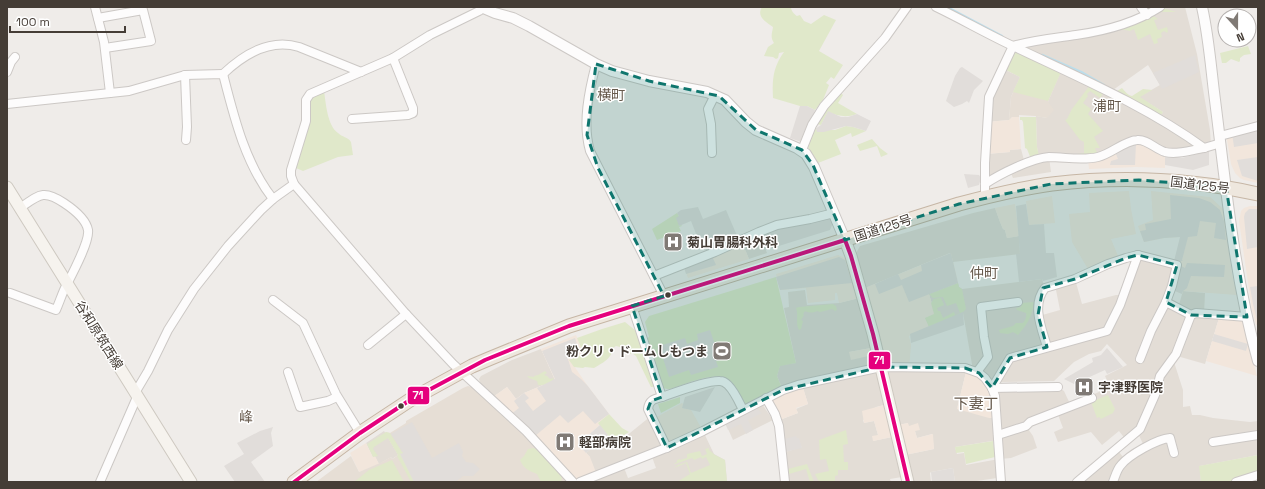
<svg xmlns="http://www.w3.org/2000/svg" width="1265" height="489" font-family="'Space Grotesk','Noto Sans JP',sans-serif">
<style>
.residential{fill:#e3ddd6;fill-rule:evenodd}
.commercial{fill:#f2e6dc}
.education{fill:#e6ded5}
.green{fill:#e0e8ca}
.parking{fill:#e1ddda}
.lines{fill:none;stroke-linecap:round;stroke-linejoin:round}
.stream{stroke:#bbdeec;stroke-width:2.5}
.minor-casing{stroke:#ccc8c5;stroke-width:10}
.tertiary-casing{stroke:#ccc8c5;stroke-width:12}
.secondary-casing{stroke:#cec9c1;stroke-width:13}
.trunk-casing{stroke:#c6b6a5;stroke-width:15}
.minor{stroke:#fdfcfc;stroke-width:8}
.tertiary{stroke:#fdfcfc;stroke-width:10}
.secondary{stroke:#f6f3ee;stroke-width:11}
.trunk{stroke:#eee7de;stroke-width:13}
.bus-1-casing{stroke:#fff;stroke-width:7}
.bus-1{stroke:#e5007d;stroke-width:4}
.marked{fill:#0f766e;fill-opacity:0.2;stroke:#0f766e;stroke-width:3;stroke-dasharray:8 5;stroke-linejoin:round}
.bus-dot{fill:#453d36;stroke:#fff;stroke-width:1.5}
.labels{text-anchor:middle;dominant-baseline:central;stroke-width:3;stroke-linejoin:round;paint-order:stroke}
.street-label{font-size:13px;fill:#453d36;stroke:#fff}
.poi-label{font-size:13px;font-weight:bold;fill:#453d36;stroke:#fff;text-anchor:start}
.neighbourhood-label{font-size:14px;fill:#675a4d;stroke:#fff}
.quarter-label{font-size:15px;fill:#675a4d;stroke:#fff}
.line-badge{stroke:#fff;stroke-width:1.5}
.badge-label{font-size:11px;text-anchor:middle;font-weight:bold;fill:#fff}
</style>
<rect width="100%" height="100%" fill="#efece9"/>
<g class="residential">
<path d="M1160 7H1185L1197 54 1210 130 1211 146 1204 148 1049 157 1051 172 1013 178 1010 171 985 184 986 154 1010 152V150L1021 149 1025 164 1039 159 1037 147 1036 116 1047 118 1048 102 1062 69 1013 46 1095 32ZM1148 65 1160 85 1139 97 1163 112 1160 116 1113 90Z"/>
<polygon points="1003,69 1020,77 1011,97 1009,120 987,122 988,105"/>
<polygon points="995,208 1000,222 1003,229 1005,230 1007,238 1019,236 1020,254 953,262 950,253 865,288 855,255 860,246 973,213"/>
<polygon points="760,234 767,253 749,259 741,240"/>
<path d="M1138 255 1177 265 1166 302 1178 308 1183 291 1205 293 1204 314 1219 318 1205 364 1177 356 1174 362 1183 390V407L1190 406 1192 415H1200L1213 418 1250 422 1258 421V455L1200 466 1201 482H1077L1116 448 1123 457 1143 444 1137 431 1126 440 1119 431 1102 445 1091 432 1058 442 1054 432 1063 428 1057 412 1026 426 1033 436 1037 448 1011 458 1000 459 997 478 970 482H955L953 468 931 472 930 473 931 482H911L905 455 934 449 932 434 917 438 915 431 908 426V423L898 425 885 367 967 368 957 409 973 370 963 313 929 327 925 318 935 314 929 294 958 283 959 287 962 289 1042 279 1045 288 1039 316 1060 310 1055 285 1075 279 1082 304 1116 295H1123ZM1107 344 1127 365 1105 376 1110 387 1092 395 1071 406 1064 391 1058 387H993L997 381 1001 382 1054 381 1074 362 1089 354 1101 351ZM998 440 999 459 966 465 964 453 957 454 955 447Z"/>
<polygon points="805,290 807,305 839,303 859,298 871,348 849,352 873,355 884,405 876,407 863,420 864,423 874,421 878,435 873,441 892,437 902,477 890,479 891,482 785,482 785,452 802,447 784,439 777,421 798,413 796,409 808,404 802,385 783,390 777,376 780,365 796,363 784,308 789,307 788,292"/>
<polygon points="541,349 555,380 524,393 516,399 507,387 493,397 481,385 479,379 481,376 512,360"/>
<polygon points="760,401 773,420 733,440 724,420"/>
<path d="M651 416 667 448 703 431 714 454 725 460 727 482H580L590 457 586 453 608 435 612 442 622 437 623 438 625 437ZM651 454 656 468 628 478 623 465Z"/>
<polygon points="384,431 398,455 392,459 391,457 379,464 375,457 373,457 366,443"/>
</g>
<g class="commercial">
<polygon points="1012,117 1019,117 1021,149 1010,150 1010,152 986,154 987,122 1009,120"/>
<polygon points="1258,126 1258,183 1244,180 1240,178 1235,173 1231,164 1226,134"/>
<polygon points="1134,141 1165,152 1165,168 1136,167 1089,169 1088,159"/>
<polygon points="1129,191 1131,209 1136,234 1111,239 1118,256 1092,268 1088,269 1072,242 1069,214 1090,212 1089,193"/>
<polygon points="1151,191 1210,197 1221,207 1223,209 1232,274 1237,295 1183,291 1182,294 1175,291 1181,266 1180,237 1164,238 1144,242 1138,226 1153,220"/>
<polygon points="1052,196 1055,223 1029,225 1026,201"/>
<polygon points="1015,204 1019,236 1007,238 1005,230 1003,229 1000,222 995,208"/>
<polygon points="1250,206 1258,206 1258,325 1256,325 1252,310 1239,221 1241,211 1244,208"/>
<polygon points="741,240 749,259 688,278 684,267"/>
<polygon points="951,253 958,283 929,294 935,314 925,318 929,327 909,336 911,345 909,368 885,367 865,288"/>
<polygon points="838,255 845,258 859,298 839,303 837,293 835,293 835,300 808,303 806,288 780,290 776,274"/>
<polygon points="1242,317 1255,368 1257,376 1206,361 1219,318"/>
<polygon points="576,335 584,354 570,360 587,385 609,414 598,423 600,425 578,444 590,457 597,475 573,482 493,397 507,387 516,399 524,393 555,380 541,349"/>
<polygon points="871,348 873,355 851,360 849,352"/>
<polygon points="967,368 988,381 997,418 989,418 957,409"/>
<polygon points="802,384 808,404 796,408 798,413 777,421 766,398"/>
<polygon points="682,403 683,404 682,408 691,410 703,431 671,446 657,419 657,417"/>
<polygon points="884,405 892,437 873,441 872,436 878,435 874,421 864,423 862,411"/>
<polygon points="908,423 909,426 918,423 920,430 915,431 917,438 933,434 934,449 905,455 898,425"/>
<polygon points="366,443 373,457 375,456 379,464 359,472 350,453"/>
</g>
<g class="education">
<polygon points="1004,69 1061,72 1048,102 1054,110 1047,118 1035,116 1019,115 1019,117 1012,117 1009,120 1011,97 1020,77"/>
<polygon points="468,386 475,388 512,421 568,482 316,482 351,456 359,472 380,463 391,457 392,459 394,458 398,455 385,433 386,432 390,433 406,423 406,421 463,388"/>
</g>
<g class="green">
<path d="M762 7H791C791 11 794 14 797 16L800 15 804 21 811 24 824 15 836 20 819 51 843 65 834 79 831 77 826 83 829 85 823 100 815 110 807 106H800L773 98C772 80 773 67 784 52L779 53 778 58 776 59 773 57 764 56 768 47 774 43C770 37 772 34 773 27 766 22 756 17 762 7Z"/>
<polygon points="1163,8 1176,12 1160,12 1154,16 1155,17 1158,19 1154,20 1158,30 1167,27 1168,31 1167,33 1164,31 1161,33 1162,37 1157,39 1158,43 1154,44 1150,34 1138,40 1134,29 1130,31 1120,29"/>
<polygon points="1248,46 1251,54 1244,55 1240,58 1240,61 1239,62 1231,59 1226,63 1222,63 1220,53"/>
<polygon points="1017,52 1061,72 1048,101 1013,92 1020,77 1004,69 1014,53"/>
<polygon points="1090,85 1104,92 1100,98 1090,91 1087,94 1088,96 1083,103 1091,109 1088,114 1103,131 1094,137 1100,148 1095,148 1098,155 1070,155 1084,153 1084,142 1080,140 1065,120 1067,119 1072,109"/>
<path d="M1122 88C1125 91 1127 95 1132 96L1143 89 1152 90 1140 97 1163 112 1161 115 1117 91Z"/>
<path d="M324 91C326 103 327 125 338 133 342 137 348 137 351 142L353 155 338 157 303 171 296 168 310 117 311 99Z"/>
<path d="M840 92 843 95 838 103 857 114C846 118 838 116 828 112L821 125 817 124 823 111Z"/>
<polygon points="1020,117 1036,117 1037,147 1039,156 1031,159 1027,149 1025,148 1023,122 1022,120 1020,120"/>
<polygon points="846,126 853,127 866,131 852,137 851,133 835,140 841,154 818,163 808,147 812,134 815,129 817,130 835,130"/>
<polygon points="872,139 880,148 888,154 881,157 877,146 860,151 857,145"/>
<polygon points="677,213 679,216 679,226 681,225 682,226 679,227 681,231 657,240 652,229"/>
<path d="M776 277 796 363 780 366 777 376 782 388 746 405 742 403C739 397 735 386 730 381 717 369 685 385 670 389 666 389 664 389 662 386L647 338 649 337 645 322 649 316Z"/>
<polygon points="958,283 959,287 962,289 966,309 963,312 929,327 925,318 934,314 931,303 934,299 939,298 941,298 944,305 937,308 938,311 940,311 943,318 954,312 955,315 960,313 956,303 947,306 943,297 933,298 929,294"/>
<path d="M1034 302C1032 317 1028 323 1018 335L1013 332 1008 334 1000 333 999 330 1013 326 1016 323H1023C1025 320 1027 317 1026 313L1017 310 1016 308 1021 307V303Z"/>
<path d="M833 304 836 306 837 310 835 311 832 309 820 312 817 311C812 313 810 313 805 311L803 314 804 315 801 320 803 321 801 329 799 330C795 323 799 315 796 308L799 307Z"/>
<path d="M625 322 636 331 654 385V387H651L649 383 636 356 632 353 631 354 620 347 616 346 613 348C612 359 602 363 594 368L585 367 583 368 574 367 569 360 584 354 577 338 602 329Z"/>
<path d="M545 371 547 373 544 375 547 376 550 379 554 378C551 383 543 386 538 385L537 381 529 378 527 376 534 377V376L538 375Z"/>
<polygon points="1108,395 1115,409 1113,413 1101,419 1099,417 1097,418 1091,402"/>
<polygon points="680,397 680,403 661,413 658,404"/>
<polygon points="609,414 622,428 629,432 612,442 598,423"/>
<polygon points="846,430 848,443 848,444 843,445 844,462 848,462 848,470 838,470 838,475 835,476 835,482 838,482 820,482 818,480 815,474 829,471 826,459 820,460 819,440"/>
<polygon points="386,432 390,433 402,452 404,451 410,474 414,481 411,482 397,456 398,455 388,438 374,447 373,449 378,456 373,457 367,444"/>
<polygon points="993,441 995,457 966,464 964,452 956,453 955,447"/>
<path d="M533 448C543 450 556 468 562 477L561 482H541L537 474C529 471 523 468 520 460L524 456 528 449Z"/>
<polygon points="709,448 709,450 715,455 725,460 727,482 677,482 690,474 686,463 674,468 678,465 687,462 691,473 710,465 706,457 702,459 701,457 694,460 692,458 675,464 674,464 677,462 677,460 680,459 680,460 687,458 687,454 700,451 702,456 707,454 705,449"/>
<polygon points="1258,455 1258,473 1230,482 1201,482 1199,466"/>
<polygon points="392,460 404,482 354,482 369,470"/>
<polygon points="807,464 814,482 810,482 806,469 789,474 788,469"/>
</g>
<g class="parking">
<polygon points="1195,55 1199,72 1162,89 1153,73"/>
<polygon points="962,67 983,81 974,90 969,103 967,101 962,104 954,107 946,101 955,76 960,68"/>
<polygon points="800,106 807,106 815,110 801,142 790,138"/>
<polygon points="828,111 841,117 848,117 857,114 871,121 866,131 853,127 846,126 824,132 817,132 816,129 815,129 821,125"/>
<polygon points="1258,128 1258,143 1234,147 1232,133"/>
<polygon points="1136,143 1135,165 1110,165 1111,161 1118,159 1115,152"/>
<polygon points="1209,151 1209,165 1193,170 1165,165 1165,155 1182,158"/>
<polygon points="1258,157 1258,181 1242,176 1237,160"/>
<polygon points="964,174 979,175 981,178 979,185 968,188"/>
<polygon points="1170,195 1199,198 1210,202 1220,210 1224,221 1226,240 1214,238 1216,223 1200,221 1197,236 1188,237 1182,260 1183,260 1180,262 1174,261 1180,237 1164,238 1144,242 1140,231 1146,230 1145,224 1171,219"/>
<polygon points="1026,204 1029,225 1044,224 1046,253 1054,253 1057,277 1043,281 1042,279 1019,282 1016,254 1020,254 1016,206"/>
<polygon points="698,207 703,219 726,210 738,238 707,251 705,248 702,249 691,221 679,226 676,218 679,216 677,213 681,210"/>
<polygon points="1249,209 1258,209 1258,247 1247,249 1244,217 1245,213"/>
<polygon points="830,217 833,223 830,230 766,250 760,234 772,230"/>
<polygon points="951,253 958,283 909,302 902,285 879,294 875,284 898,274 901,280 922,271 921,265"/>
<polygon points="712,256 716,265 686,274 684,267"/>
<polygon points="839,257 845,260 852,283 780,290 776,277"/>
<polygon points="1187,263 1225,265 1224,277 1191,276 1187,288 1183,291 1182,294 1175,291 1181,266 1185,268"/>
<polygon points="1258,286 1258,324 1253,304 1250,287"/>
<polygon points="963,312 964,325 911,343 910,334"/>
<polygon points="710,330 720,360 716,361 718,367 691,375 689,370 669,377 659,346 685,338 687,344 698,340 697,334"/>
<polygon points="1214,334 1248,344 1246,351 1212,341"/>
<polygon points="575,338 578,347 566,353 572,372 581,379 587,385 609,414 595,424 583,411 568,423 560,415 535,436 510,415 519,408 514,401 524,393 529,398 525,401 533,411 546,401 537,388 555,379 542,351"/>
<polygon points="1107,348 1123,367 1107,374 1105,370 1074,384 1064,379 1093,362 1092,358 1101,355"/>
<polygon points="715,387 700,412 682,408 685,397"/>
<polygon points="756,408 762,413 748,420 753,430 746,434 741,424 728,430 725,423"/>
<polygon points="412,422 432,458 459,443 463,452 462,456 466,462 473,463 480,469 473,476 463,476 455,482 414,482 400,454 403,453 391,434"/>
<polygon points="600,425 608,435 586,453 578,444"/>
<polygon points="273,427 271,433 273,446 251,462 265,482 235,482 224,466 244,454 237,443 260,431"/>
<polygon points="796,436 797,438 799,438 802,448 785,452 784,439"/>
<polygon points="953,468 955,482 932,482 931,472"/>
</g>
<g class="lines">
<g class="stream">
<polyline points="947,7 1002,36"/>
<polyline points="1042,55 1083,73 1104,85"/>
</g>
<defs>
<g id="minor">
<polyline points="95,7 104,42 110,93"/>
<path d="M936 7C963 20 989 35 1015 47 1080 78 1146 106 1204 148L1221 143"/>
<polyline points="1141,7 1147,15"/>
<polyline points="483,8 479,11 430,35 393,58 310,94 306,100 306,121 291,170 291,176 294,184 406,314 453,364 526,431 573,482"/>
<polyline points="98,18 143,10 151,41 105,48"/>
<path d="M1013 46C1034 40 1055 38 1076 35 1105 31 1135 23 1160 7"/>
<path d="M596 64C589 91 582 123 590 151L664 296"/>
<polyline points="7,72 11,62 15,57"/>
<path d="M223 74C244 54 270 38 299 47L361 72"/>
<polyline points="185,75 187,127 186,140"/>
<path d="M7 104 129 91 185 75 223 74C234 117 245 163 273 199"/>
<polyline points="352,119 408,115 413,113 413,108 393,58"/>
<polyline points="1220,136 1258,126"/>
<polyline points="802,150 812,125 824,106 885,38 907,7"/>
<polyline points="712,153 711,124 708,109 715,95"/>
<path d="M985 184C1000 174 1032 158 1049 157 1065 157 1082 161 1098 157 1111 154 1124 141 1137 140 1147 139 1155 149 1165 152 1177 155 1191 150 1204 148"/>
<polyline points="985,197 985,163 989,97 1013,46"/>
<polyline points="654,276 715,252 759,232 777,225 810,219 834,213"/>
<path d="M10 293 56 310C59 303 61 297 64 290 70 278 90 242 88 230 86 219 73 209 64 203 43 189 39 195 20 208"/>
<polyline points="273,300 303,323 336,394 360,433"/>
<path d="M632 306 662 397C676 392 707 380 720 381 723 381 726 383 728 385 735 392 739 402 743 410"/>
<polyline points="368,345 406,314"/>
<path d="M1047 347C1042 329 1031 305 1045 288L1075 279 1108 264 1126 258 1138 255"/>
<polyline points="1140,359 1151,331 1166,302 1191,315"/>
<polyline points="288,372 300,407 328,401 337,397"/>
<polyline points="977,372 988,357 984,337 981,307 1018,302"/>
<polyline points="992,388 1010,358 1107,331 1120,305 1138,255 1177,265 1172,286 1166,302"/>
<polyline points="992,388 1058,387"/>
<polyline points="135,393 148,371 168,330 194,289 228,246 261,210 273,199 294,184"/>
<path d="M662 397C654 399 649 400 648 409L667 448"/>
<polyline points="766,398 775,414 779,426 785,482"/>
<polyline points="998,435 1026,426 1030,422 1092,398"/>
<polyline points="1213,442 1258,435"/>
<polyline points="100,482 137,397"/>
<polyline points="580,482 666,448 703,431 783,390 798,385 881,367 965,368 979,373 985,378 992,388 995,396 1001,482"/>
<polyline points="1077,482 1140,429 1155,395 1160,376 1176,354 1191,315 1196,313 1247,317"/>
<path d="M1113 482C1115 477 1117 469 1121 465 1129 455 1157 439 1170 438L1174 453"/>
<polyline points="1236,482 1258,475"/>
</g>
<g id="tertiary">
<polyline points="481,7 495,13 513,18 529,26 596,64 612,71 649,81 707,92 725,100 746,122 756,130 797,148 806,154 814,167 845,240"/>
<path d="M1202 7C1209 38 1211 69 1215 100 1226 187 1234 276 1258 361"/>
</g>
<g id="secondary">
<polyline points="7,187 191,482"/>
<polyline points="845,240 851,256 873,334 908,482"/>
</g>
<path id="trunk" d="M294 482 360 433 410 400 472 366 491 358 569 326 959 204C989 196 1021 188 1052 184 1121 176 1191 179 1258 194"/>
</defs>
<use href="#minor" class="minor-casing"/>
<use href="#tertiary" class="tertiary-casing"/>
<use href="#secondary" class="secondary-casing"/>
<use href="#trunk" class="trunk-casing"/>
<use href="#minor" class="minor"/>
<use href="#tertiary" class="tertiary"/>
<use href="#secondary" class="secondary"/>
<use href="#trunk" class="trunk"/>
<defs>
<g id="bus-1">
<polyline points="845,240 851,256 873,334 908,482"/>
<polyline points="294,482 360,433 410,400 485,360 569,326 845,240"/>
</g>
</defs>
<use href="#bus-1" class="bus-1-casing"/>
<use href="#bus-1" class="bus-1"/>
</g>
<path class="marked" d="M596 64 649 81 719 96 756 130 802 150 813 165 845 240 959 204 1051 184 1139 180 1226 187 1247 317 1191 315 1166 302 1177 265 1138 255 1126 258 1075 279 1043 288 1038 315 1047 347 1010 358 992 388 979 373 965 368 881 367 783 390 667 448 648 409 651 401 662 397 632 306 664 296 598 168 587 135Z"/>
<defs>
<symbol id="hospital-square" viewBox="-11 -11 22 22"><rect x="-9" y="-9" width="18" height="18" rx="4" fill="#807a75" stroke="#fff"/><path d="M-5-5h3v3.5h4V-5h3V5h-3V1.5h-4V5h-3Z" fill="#fff"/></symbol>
<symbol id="stadium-square" viewBox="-11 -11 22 22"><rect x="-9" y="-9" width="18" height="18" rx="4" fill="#807a75" stroke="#fff"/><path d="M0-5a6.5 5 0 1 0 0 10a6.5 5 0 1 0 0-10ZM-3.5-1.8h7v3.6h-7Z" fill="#fff"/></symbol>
</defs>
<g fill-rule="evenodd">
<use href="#hospital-square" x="662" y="231" width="22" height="22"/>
<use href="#stadium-square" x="711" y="340" width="22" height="22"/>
<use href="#hospital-square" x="1073" y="376" width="22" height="22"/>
<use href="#hospital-square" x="554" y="431" width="22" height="22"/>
</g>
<g class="bus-dot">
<circle cx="668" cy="295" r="3.5"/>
<circle cx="401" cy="406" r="3.5"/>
</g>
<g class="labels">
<g class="street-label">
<text transform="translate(1200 185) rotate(7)">国道125号</text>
<text transform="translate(883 228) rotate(-18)">国道125号</text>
<text transform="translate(99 335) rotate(58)">谷和原筑西線</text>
</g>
<g class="poi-label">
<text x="687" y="242">菊山胃腸科外科</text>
<text x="708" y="351" text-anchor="end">粉クリ・ドームしもつま</text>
<text x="1098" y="387">宇津野医院</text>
<text x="579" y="442">軽部病院</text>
</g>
<g class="neighbourhood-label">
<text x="611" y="95">横町</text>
<text x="1107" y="106">浦町</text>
<text x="984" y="273">仲町</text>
<text x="246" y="417">峰</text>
</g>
<g class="quarter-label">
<text x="976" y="403">下妻丁</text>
</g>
</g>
<g class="line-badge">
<rect x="868" y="351" width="23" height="19" rx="4" fill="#e5007d"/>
<rect x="407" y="386" width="23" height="19" rx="4" fill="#e5007d"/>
</g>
<g class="badge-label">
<text x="879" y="364">71</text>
<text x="418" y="399">71</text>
</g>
<rect width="1265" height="489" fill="none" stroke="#453d36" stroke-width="16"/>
<g transform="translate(1237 28) rotate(159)"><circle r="19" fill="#ffffff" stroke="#b5b1af"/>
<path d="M0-3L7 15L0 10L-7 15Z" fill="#807a75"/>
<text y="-6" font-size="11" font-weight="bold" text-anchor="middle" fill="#453d36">N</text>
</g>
<path d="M10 26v6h115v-6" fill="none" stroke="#453d36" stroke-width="2"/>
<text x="16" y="26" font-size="12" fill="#453d36" stroke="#ffffff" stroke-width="3" paint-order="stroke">100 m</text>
</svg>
